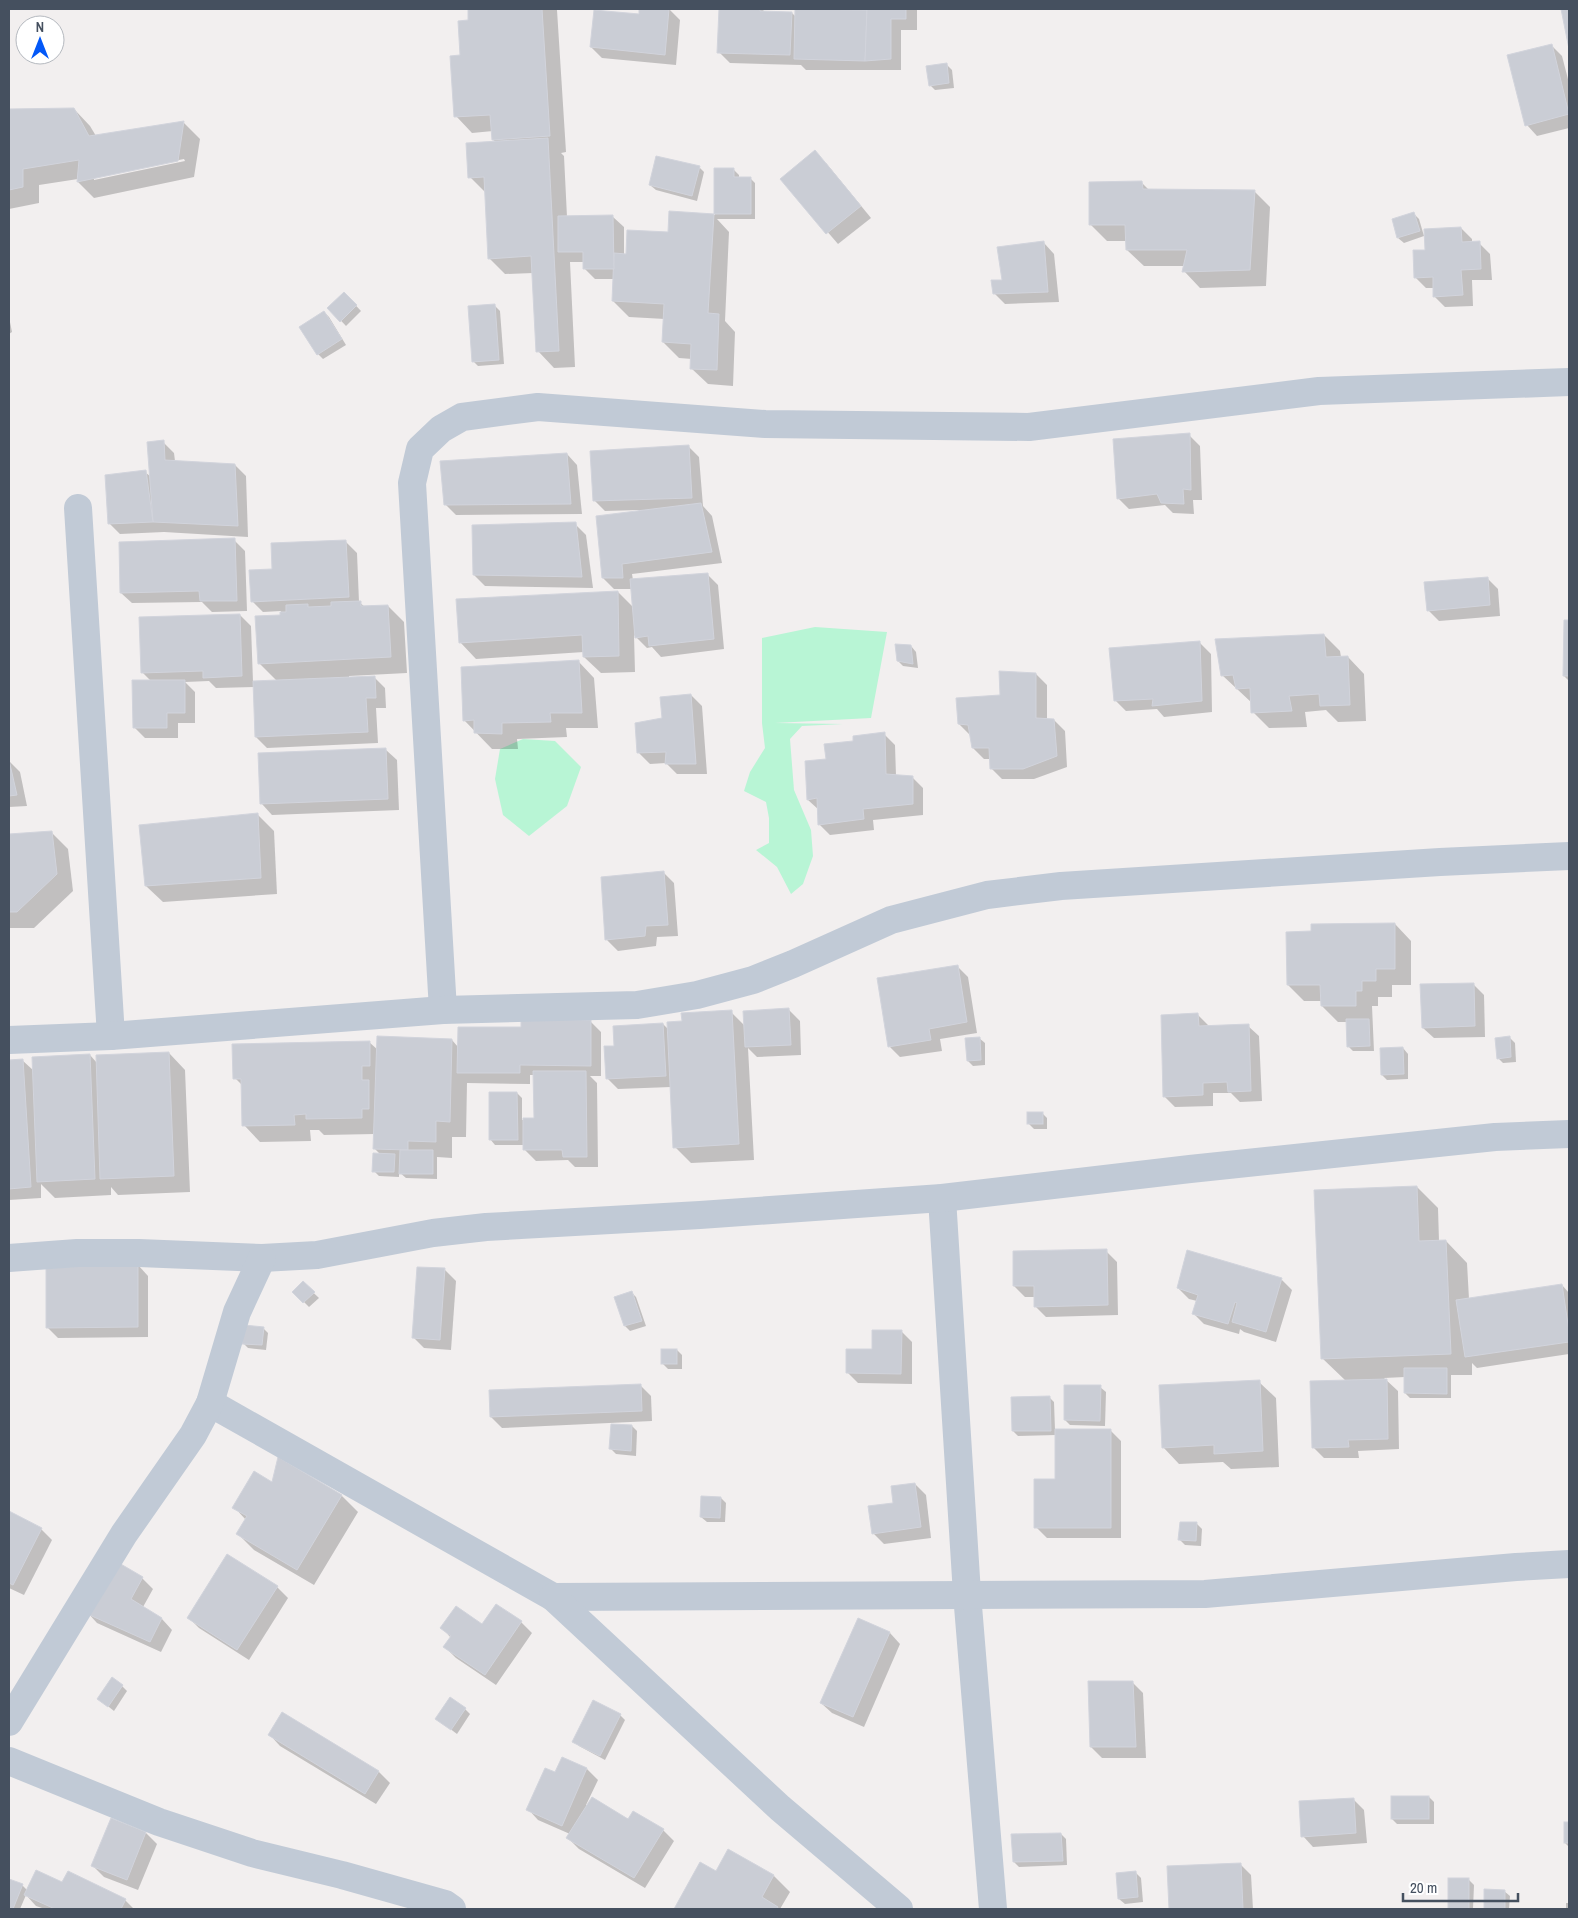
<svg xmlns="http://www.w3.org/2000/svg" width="1578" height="1918" font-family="'Archivo Narrow',sans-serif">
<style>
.green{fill:#b8f5d5}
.shadow{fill:#0003;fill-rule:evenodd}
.building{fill:#cacdd5;stroke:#d2d4dc}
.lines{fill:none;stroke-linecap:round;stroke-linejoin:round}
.minor{stroke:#c1cad6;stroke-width:28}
</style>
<rect width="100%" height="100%" fill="#f2efef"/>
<g class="green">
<polygon points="815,627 887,632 871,718 775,723 843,724 802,726 790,739 794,790 811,830 813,856 803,884 791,894 777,867 756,850 769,843 769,818 766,802 744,791 750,772 765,748 762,723 762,638"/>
<polygon points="523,739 555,741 581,767 567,806 529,836 503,815 495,779 500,749"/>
</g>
<g class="shadow">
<polygon points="469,9 556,9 557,10 566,152 561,153 564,156 567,217 613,217 624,227 624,255 669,234 671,213 715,215 715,170 734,170 739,175 739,178 750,178 755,183 755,219 717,219 729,232 725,321 735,332 733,386 708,384 691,368 692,359 679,358 663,342 665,319 629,317 613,301 614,279 595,279 584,268 584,262 570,262 575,367 554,368 538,351 533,273 505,274 489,258 486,193 470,177 496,142 493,140 493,131 472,133 456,116 461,56 470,21"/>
<polygon points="641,9 669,9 680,20 676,65 602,58 591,47 640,16"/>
<polygon points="720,9 762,9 765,12 792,13 796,17 796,9 841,9 841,11 868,11 868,9 917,9 917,30 901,30 901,70 806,70 801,65 730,63 719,52"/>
<polygon points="1551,45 1562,56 1569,83 1569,128 1537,136 1527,125"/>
<polygon points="947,65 952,70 954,88 935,90 930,85"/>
<path d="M74 109 90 126 96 136 184 123 200 139 194 177 94 198 78 182V179L39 185V203L9 209V110ZM184 159 185 161 94 180V177Z"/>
<polygon points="826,163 871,218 838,244 782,179"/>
<polygon points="699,167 704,172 697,201 656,190 650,185"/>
<polygon points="1141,182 1149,190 1254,191 1270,207 1266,286 1200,288 1184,271 1185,266 1144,266 1127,250 1127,241 1107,241 1091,225"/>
<polygon points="1414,214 1419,219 1424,236 1404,243 1398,238"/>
<polygon points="1461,228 1472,239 1472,243 1479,243 1490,254 1492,280 1472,280 1473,306 1445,307 1434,296 1434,288 1426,288 1415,277 1426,251"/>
<polygon points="1044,243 1054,254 1059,302 1005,304 994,293"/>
<polygon points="344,293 361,311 346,326 329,308"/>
<polygon points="495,306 500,311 504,364 478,366 473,361"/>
<polygon points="324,312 329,317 346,345 323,359 318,354"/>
<polygon points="9,317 12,332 9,334"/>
<polygon points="1189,435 1200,446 1202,500 1193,500 1194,514 1173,513 1165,505 1129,509 1118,498"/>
<polygon points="163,442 174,453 175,461 235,465 246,476 248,537 164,532 120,534 109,523 145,472 151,477"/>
<polygon points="688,446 699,457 703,506 712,516 722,563 632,574 633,580 707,574 718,585 724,649 661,657 652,647 647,648 634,635 635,672 601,673 584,657 584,652 476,659 460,642 618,592 634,608 632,589 614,589 603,578 639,510 605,511 594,500"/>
<polygon points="567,454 577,465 582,514 456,515 445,504"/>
<polygon points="575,524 586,535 593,588 485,586 474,575"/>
<polygon points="234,540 245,551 247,611 212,612 202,602 132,603 121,593"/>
<polygon points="346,542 357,553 359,602 365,607 388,606 404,622 407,673 349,676 349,678 374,677 385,688 386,708 376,708 378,743 267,748 256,737 254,687 216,688 209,681 185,682 195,692 195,723 178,723 178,738 145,738 134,727 151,681 142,672 240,615 251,626 253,682 277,681 259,663 281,616 281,611 263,612 252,601 274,570"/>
<polygon points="1487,578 1498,589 1500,616 1439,621 1428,610"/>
<polygon points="1565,622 1569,622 1569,681 1564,676"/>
<polygon points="1324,635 1340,651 1341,657 1348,657 1364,674 1366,721 1338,722 1326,710 1305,712 1307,727 1269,728 1253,712 1252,703 1222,675"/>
<polygon points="1200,643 1211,654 1212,712 1164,717 1157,709 1126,711 1115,700"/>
<polygon points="911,646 916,652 918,668 903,666 898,661"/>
<polygon points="578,661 594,678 598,728 566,728 567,737 517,739 518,749 492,749 464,720"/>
<polygon points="1036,674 1047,685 1047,720 1054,720 1065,731 1067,767 1034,779 1002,779 991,768 991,759 984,759 973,748 970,735 959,724"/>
<polygon points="691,695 702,706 707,774 677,774 666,763 650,764 639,753 664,719"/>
<polygon points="884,734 895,745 896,776 912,777 923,788 923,815 873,820 874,830 830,835 819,824 819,810 808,800 806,762 828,760 855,742"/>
<polygon points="386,750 397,760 399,810 272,815 262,804"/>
<polygon points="9,761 20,772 27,806 9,807"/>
<polygon points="257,814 274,831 277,894 163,902 146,886"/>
<polygon points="51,832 68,849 73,891 34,928 9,928 9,835"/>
<polygon points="663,872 674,883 678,936 657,937 656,946 618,951 607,940"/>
<polygon points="1395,924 1411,941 1411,985 1392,985 1392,997 1378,997 1378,1006 1372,1006 1374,1051 1353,1051 1348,1046 1348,1022 1338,1022 1322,1006 1322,1001 1304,1001 1288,985 1312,933"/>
<polygon points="957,966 968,977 977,1033 940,1039 942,1051 900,1057 890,1047"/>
<polygon points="1473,984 1484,995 1485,1037 1434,1038 1423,1028"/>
<polygon points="789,1010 800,1021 801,1055 757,1057 748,1048 754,1160 691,1163 675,1147 671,1087 618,1089 607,1078 616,1047 663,1024 669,1030 683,1022 731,1012 745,1026"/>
<polygon points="1198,1015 1209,1026 1248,1026 1259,1036 1262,1101 1240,1102 1231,1093 1213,1093 1213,1106 1175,1107 1164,1096"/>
<polygon points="590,1021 601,1032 601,1076 590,1076 597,1083 598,1167 575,1167 568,1160 536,1161 525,1150 525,1145 495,1145 490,1139 517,1093 522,1098 522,1120 535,1120 534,1075 530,1075 530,1084 467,1083 466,1137 452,1137 452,1158 437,1157 437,1179 406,1178 399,1172 399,1177 379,1176 374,1171 381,1155 374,1148 375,1134 324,1135 319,1130 310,1130 311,1141 260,1142 244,1125 243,1086 235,1078 369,1042 378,1050 452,1040 458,1047 522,1028"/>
<polygon points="979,1038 985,1043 985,1065 973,1066 968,1061"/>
<polygon points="1510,1038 1515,1043 1516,1062 1503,1063 1498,1058"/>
<polygon points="1403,1048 1408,1054 1408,1079 1387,1080 1382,1075"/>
<polygon points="169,1053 185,1070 190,1192 118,1195 111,1187 111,1195 55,1198 41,1184 41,1198 9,1200 9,1061 22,1060 34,1071 90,1055 97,1063"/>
<polygon points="1042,1113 1047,1118 1047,1129 1034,1129 1029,1124"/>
<polygon points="1417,1187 1438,1208 1439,1241 1446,1241 1467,1263 1469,1299 1562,1285 1569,1293 1569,1354 1477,1368 1472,1363 1472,1375 1451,1375 1451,1398 1410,1398 1405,1393 1405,1377 1384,1378 1398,1391 1399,1449 1358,1451 1359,1458 1324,1458 1313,1447 1346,1381 1322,1358"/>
<polygon points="1106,1251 1117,1262 1118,1315 1046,1317 1035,1306 1035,1297 1025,1297 1014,1286"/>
<polygon points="138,1265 148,1276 148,1337 58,1338 47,1327"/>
<polygon points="445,1270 456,1281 451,1350 424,1348 413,1337"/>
<polygon points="1281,1279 1292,1290 1276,1342 1244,1332 1240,1329 1239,1334 1204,1324 1193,1313 1197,1301 1189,1299 1178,1288"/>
<polygon points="303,1283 319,1298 309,1307 294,1292"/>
<polygon points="631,1292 636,1297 646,1326 630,1331 625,1326"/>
<polygon points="263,1328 268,1333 266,1350 248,1348 243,1343"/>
<polygon points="901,1331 912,1342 912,1384 858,1383 847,1372 873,1350"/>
<polygon points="677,1350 682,1355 682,1369 668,1369 662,1363"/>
<polygon points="1259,1382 1276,1398 1279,1467 1231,1469 1223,1462 1179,1464 1163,1447"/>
<polygon points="640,1385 651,1396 652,1421 502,1428 491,1417"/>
<polygon points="1100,1387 1106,1392 1105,1426 1070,1425 1065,1420"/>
<polygon points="1049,1397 1054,1402 1055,1430 1110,1430 1121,1441 1121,1538 1047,1538 1036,1527 1056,1480 1056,1435 1018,1436 1013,1431"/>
<polygon points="632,1426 637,1431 636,1456 616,1454 611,1449"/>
<polygon points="279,1459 342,1496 358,1512 314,1585 254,1550 238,1534 246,1520 234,1507 273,1483"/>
<polygon points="915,1484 926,1495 931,1538 884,1544 873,1533 894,1504"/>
<polygon points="721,1498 726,1503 725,1522 707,1522 701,1517"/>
<polygon points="9,1512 41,1529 52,1540 24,1595 9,1588"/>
<polygon points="1196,1523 1202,1529 1201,1546 1185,1545 1180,1540"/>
<polygon points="142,1578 153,1589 143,1607 162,1619 172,1630 161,1652 97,1623 87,1612"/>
<polygon points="277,1587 288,1598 249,1660 199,1628 188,1617"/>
<polygon points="859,1619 890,1633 900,1644 864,1727 832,1713 821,1703"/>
<polygon points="521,1622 532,1633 496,1685 456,1658 445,1647 451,1638 442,1628"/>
<polygon points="1132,1682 1143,1693 1146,1758 1102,1758 1091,1747"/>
<polygon points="122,1686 127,1691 114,1711 99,1699"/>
<polygon points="465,1709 470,1714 457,1734 437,1719"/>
<polygon points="283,1713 379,1772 390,1783 376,1804 280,1746 270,1735"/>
<polygon points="620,1715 625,1720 605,1760 579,1746 574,1741"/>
<polygon points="562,1758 587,1769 598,1780 586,1805 663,1830 674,1841 645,1888 579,1849 568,1838 570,1834 538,1820 528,1809 555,1774"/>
<polygon points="1429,1797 1434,1802 1434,1824 1397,1824 1392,1819"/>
<polygon points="1353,1799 1364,1810 1367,1843 1313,1847 1303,1836"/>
<polygon points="111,1820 146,1833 157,1844 138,1890 104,1877 93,1866"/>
<polygon points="1565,1823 1569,1823 1569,1847 1565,1843"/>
<polygon points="1061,1834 1066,1839 1067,1865 1019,1867 1014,1862"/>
<polygon points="728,1851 774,1876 790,1892 780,1909 675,1909 701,1864 716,1872"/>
<polygon points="1240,1864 1251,1875 1253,1909 1170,1909 1168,1867"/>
<polygon points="1136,1873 1141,1878 1143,1902 1125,1904 1119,1899"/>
<polygon points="1449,1879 1469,1880 1474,1885 1473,1909 1449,1909"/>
<polygon points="9,1880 22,1885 28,1891 63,1884 125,1900 134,1909 45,1909 36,1906 26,1895 20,1909 9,1909"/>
<polygon points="1486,1890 1504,1891 1510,1896 1509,1909 1485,1909"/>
<rect x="1566" y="1903" width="3" height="6"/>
</g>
<g class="building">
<polygon points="468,9 542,9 550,136 492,140 490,115 454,117 450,56 460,55 458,21 468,20"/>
<polygon points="639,9 669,9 665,55 590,47 594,10 639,14"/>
<polygon points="719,9 760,9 760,11 792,12 790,55 717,53"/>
<polygon points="795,9 867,10 865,61 794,59"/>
<polygon points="867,9 906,9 906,19 891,19 891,59 865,61"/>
<polygon points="1561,9 1569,9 1569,49"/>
<polygon points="1552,44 1569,114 1525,126 1507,55"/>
<polygon points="947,63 949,83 929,86 926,66"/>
<polygon points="74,108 89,136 184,121 178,161 77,182 79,160 23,169 23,187 9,190 9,109"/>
<polygon points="548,138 559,351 536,352 531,256 488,259 484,177 468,178 466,143"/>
<polygon points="815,150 861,206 826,234 780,179"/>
<polygon points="656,156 700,166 692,196 649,185"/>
<polygon points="714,168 734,168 734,177 751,177 751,214 714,214"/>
<polygon points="1142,181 1143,189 1255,190 1250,270 1182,272 1187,250 1126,250 1125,225 1089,225 1089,182"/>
<polygon points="669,211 714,214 708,313 719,314 717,370 690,369 691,344 662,342 664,304 612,301 614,253 626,254 627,230 668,232"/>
<polygon points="1414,212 1420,231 1397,238 1392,219"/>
<polygon points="613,215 614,269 583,269 583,252 558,252 558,216"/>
<polygon points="1461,227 1462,242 1480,241 1481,269 1461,270 1463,295 1433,297 1433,277 1414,278 1413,250 1425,250 1424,229"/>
<polygon points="1044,241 1048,292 993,294 991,280 1002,280 997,247"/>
<polygon points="344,292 357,305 340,322 327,308"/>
<polygon points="495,304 499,360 472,362 468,306"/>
<polygon points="324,311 342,339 317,355 299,327"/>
<polygon points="1190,433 1191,490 1183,489 1184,504 1161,503 1157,494 1117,499 1113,439"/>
<polygon points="164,440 165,460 235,464 238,526 153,522 147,442"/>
<polygon points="689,445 692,498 593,501 590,451"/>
<polygon points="567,453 571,504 444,505 440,461"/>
<polygon points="146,470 153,522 108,524 105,475"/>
<polygon points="701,503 712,552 622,564 623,578 602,578 596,516"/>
<polygon points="576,522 582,577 473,575 472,525"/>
<polygon points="235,538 237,601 200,601 199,591 120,593 119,542"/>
<polygon points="346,540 349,597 251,602 249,570 272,569 271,543"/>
<polygon points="708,573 714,639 649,646 648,636 635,638 630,579"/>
<polygon points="1488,577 1490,605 1427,611 1424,582"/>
<polygon points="618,591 619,656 583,657 582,635 459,643 456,599"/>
<polygon points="361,601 361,606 388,605 391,657 258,664 255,616 280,615 280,612 286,612 286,605 308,604 308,607 331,606 331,602"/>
<polygon points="240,614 242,676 203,678 203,671 141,673 139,617"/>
<polygon points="1564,620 1569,620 1569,676 1563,676"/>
<polygon points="1324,634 1326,657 1348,656 1350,705 1320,706 1319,694 1289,696 1292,711 1251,713 1250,688 1236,689 1233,675 1221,676 1215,639"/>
<polygon points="1200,641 1202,701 1152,706 1153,699 1114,701 1109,648"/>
<polygon points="895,644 911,645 913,664 897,661"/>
<polygon points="579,660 582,713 550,713 551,722 502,723 502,734 474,733 474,720 463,721 461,667"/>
<polygon points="999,671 1036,673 1036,718 1054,719 1057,756 1023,769 990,769 989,748 972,748 968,725 958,724 956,698 1000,695"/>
<polygon points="375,676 376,698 366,698 368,732 255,737 253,681"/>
<polygon points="132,680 185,680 185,713 167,713 167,728 133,728"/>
<polygon points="691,694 696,764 665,764 666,752 637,753 635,723 662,718 660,697"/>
<polygon points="885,732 886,774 913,776 913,804 863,809 864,819 818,825 817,798 807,800 805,761 826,759 824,744 853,741 853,736"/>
<polygon points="386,748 388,799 260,804 258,753"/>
<polygon points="9,760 17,795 9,796"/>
<polygon points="258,813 261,878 145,886 139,825"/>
<polygon points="52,831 57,874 17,912 9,912 9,834"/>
<polygon points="664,871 668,925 646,926 645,936 605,940 601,877"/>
<polygon points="1395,923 1395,969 1376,969 1376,981 1362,981 1362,991 1356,991 1356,1006 1321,1006 1320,985 1287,985 1286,932 1311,931 1311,924"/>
<polygon points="958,965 967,1022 929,1029 931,1040 888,1047 877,978"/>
<polygon points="1474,983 1475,1026 1422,1028 1420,984"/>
<polygon points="789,1008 791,1045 745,1047 743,1011"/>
<polygon points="732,1010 739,1144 673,1148 667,1022 682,1021 681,1013"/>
<polygon points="1198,1013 1199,1026 1249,1024 1251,1091 1228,1092 1227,1082 1203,1083 1203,1095 1163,1097 1161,1015"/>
<polygon points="521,1019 591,1020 591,1066 520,1065 520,1073 457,1073 458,1027 521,1027"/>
<polygon points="1346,1019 1369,1019 1370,1046 1347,1047"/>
<polygon points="663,1023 666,1076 606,1079 604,1046 614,1046 613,1026"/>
<polygon points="377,1036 452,1039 450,1122 436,1121 436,1142 408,1141 408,1150 373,1149"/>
<polygon points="1510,1036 1511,1057 1497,1059 1495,1038"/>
<polygon points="980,1037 981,1060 967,1061 965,1038"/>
<polygon points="370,1041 370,1066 362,1066 362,1080 369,1080 369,1109 362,1109 362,1118 306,1119 306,1114 294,1115 295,1125 242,1126 241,1079 233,1079 232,1044"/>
<polygon points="1403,1047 1404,1074 1381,1075 1380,1048"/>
<polygon points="169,1052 174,1176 100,1179 96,1055"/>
<polygon points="90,1054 95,1179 37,1182 32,1057"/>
<polygon points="23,1059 31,1187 9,1189 9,1060"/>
<polygon points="533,1071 586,1071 587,1157 563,1157 562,1150 523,1150 523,1118 534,1118"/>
<polygon points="489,1092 517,1092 518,1140 489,1140"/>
<rect x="1027" y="1112" width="16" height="12"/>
<polygon points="400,1150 433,1150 433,1174 399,1174"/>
<polygon points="373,1153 395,1154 394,1172 372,1172"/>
<polygon points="1417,1186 1419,1241 1446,1240 1451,1354 1321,1359 1314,1190"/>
<polygon points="1107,1249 1108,1305 1034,1307 1034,1286 1013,1286 1013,1251"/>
<polygon points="1187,1250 1282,1278 1266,1332 1232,1322 1237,1303 1235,1302 1228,1324 1192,1314 1198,1295 1177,1288"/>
<polygon points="138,1263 138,1327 46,1328 46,1264"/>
<polygon points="417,1267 445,1268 440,1340 412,1338"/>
<polygon points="303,1281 315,1292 303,1303 292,1292"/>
<polygon points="1562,1284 1569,1331 1569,1342 1465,1357 1456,1300"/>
<polygon points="632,1291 642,1321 624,1326 614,1297"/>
<polygon points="244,1325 264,1327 262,1345 242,1344"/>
<polygon points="872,1330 902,1330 901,1374 846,1373 846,1349 872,1349"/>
<rect x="661" y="1349" width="16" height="15"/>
<polygon points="1404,1368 1447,1368 1447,1394 1404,1393"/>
<polygon points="1387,1379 1388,1439 1348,1440 1349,1447 1312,1448 1310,1381"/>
<polygon points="1260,1380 1263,1451 1214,1454 1214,1445 1162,1448 1159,1385"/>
<polygon points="641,1384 642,1411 490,1417 489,1390"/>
<polygon points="1064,1385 1101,1385 1100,1421 1064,1420"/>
<polygon points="1050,1396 1051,1431 1012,1431 1011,1397"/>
<polygon points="611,1424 632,1425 631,1451 609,1449"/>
<polygon points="1055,1429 1111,1429 1111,1528 1034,1528 1034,1479 1055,1479"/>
<polygon points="278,1457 342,1495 297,1570 236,1534 247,1516 232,1508 254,1471 272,1482"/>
<polygon points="915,1483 921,1527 872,1534 868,1506 893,1503 891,1486"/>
<polygon points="701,1496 721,1497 720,1518 700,1517"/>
<polygon points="9,1511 42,1528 13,1585 9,1583"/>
<polygon points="1180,1522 1197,1522 1196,1541 1178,1540"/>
<polygon points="227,1554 278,1586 237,1650 187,1618"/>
<polygon points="119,1563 143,1577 131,1599 162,1618 150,1642 85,1613"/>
<polygon points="496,1604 522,1621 485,1675 443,1647 451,1636 440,1628 456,1606 482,1624"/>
<polygon points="858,1618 890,1632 853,1717 820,1703"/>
<polygon points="112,1677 123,1685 108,1707 97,1699"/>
<polygon points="1088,1681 1133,1681 1136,1747 1090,1747"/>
<polygon points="450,1697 466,1708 451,1730 435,1719"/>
<polygon points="593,1700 621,1714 600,1756 572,1742"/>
<polygon points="282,1712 379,1771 365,1794 268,1735"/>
<polygon points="562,1757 587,1768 562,1826 526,1810 545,1768 555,1772"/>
<rect x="1391" y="1796" width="38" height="23"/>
<polygon points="592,1797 628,1819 633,1811 664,1829 634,1878 566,1838"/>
<polygon points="1354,1798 1356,1833 1301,1837 1299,1801"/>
<polygon points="111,1818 146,1832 127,1880 91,1866"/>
<rect x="1564" y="1822" width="5" height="21"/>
<polygon points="1061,1833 1063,1861 1013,1862 1011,1834"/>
<polygon points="728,1849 774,1875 762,1897 778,1907 777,1909 674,1909 700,1862 716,1871"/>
<polygon points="1241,1863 1243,1909 1169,1909 1167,1866"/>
<polygon points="36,1870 62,1882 68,1871 126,1899 121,1909 55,1909 24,1895"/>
<polygon points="1136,1871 1138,1897 1118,1899 1116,1873"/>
<rect x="1448" y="1878" width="21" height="31"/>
<polygon points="9,1879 23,1884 13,1909 9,1907"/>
<polygon points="1484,1889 1505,1890 1505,1909 1484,1909"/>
</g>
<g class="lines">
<g class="minor">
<polyline points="78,508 111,1036"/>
<polyline points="443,1010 412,483 420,449 441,429 462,417 538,407 765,424 1029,427 1319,391 1569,382"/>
<polyline points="9,1040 111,1036 443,1010 637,1005 697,995 753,980 793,964 891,920 987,895 1061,886 1440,862 1569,856"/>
<polyline points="942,1198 967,1594 993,1909"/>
<polyline points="9,1258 77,1253 139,1253 262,1258 317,1255 433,1233 486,1227 700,1215 942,1198 1190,1169 1495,1137 1569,1134"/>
<polyline points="210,1403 553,1597 1205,1594 1516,1567 1569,1564"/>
<polyline points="553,1597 780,1808 899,1909"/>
<polyline points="9,1722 124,1534 193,1435 210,1403 237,1312 262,1258"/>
<polyline points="9,1761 159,1822 252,1853 342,1875 445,1904 452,1909"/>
</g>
</g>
<rect width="1578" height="1918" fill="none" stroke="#45505f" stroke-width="20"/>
<g transform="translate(40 40)"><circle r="24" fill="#ffffff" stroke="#b5b9bf"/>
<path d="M0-4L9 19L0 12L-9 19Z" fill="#0358f8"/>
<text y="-8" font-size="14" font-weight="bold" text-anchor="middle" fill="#45505f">N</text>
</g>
<path d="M1403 1893v8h115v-8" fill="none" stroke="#45505f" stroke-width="2.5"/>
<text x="1410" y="1893" font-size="15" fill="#45505f" stroke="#ffffff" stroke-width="4" paint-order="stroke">20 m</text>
</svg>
